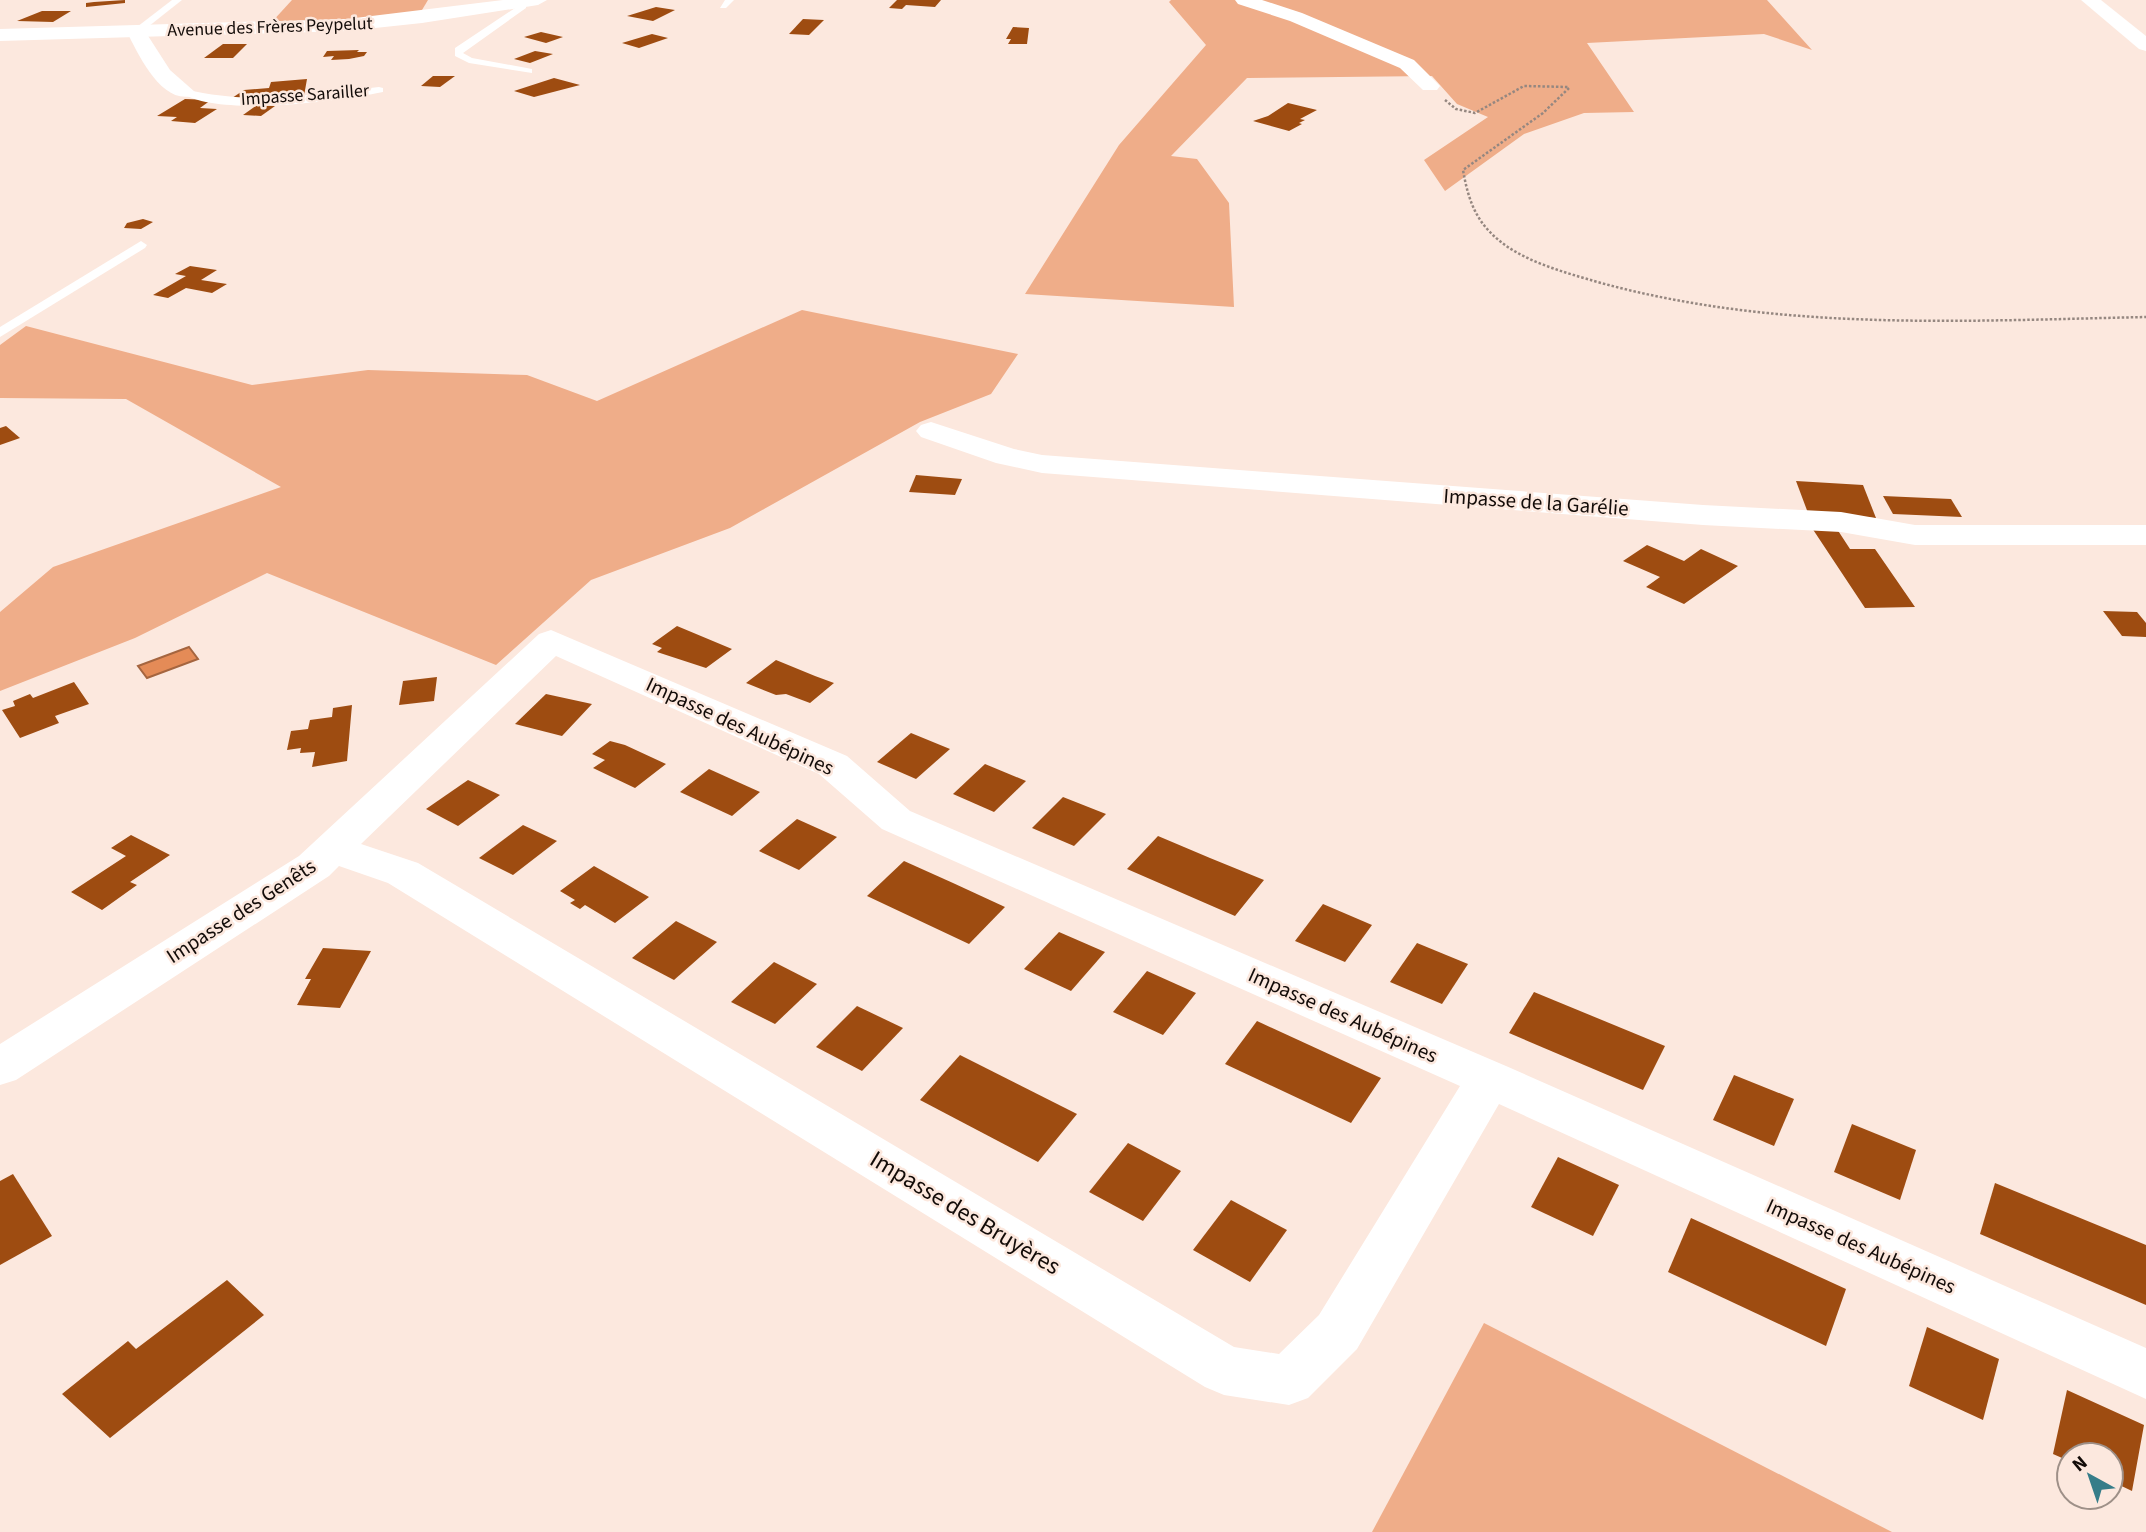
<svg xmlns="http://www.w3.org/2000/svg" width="2146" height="1532" font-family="'Source Sans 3',sans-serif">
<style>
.green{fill:#efad89}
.water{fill:#e48b57;stroke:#a5653f;stroke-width:2}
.building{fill:#9e4c11}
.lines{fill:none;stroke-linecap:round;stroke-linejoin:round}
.path{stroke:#958780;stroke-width:2.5;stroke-dasharray:2.5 2;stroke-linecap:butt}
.lane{fill:#fff;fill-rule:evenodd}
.street{fill:#fff;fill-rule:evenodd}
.secondary{fill:#fff;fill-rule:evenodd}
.labels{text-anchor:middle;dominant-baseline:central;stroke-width:5;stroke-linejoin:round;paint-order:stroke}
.far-street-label{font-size:18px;fill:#120b08;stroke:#fce8de}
.street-label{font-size:21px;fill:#120b08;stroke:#fce8de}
.near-street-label{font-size:24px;fill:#120b08;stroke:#fce8de}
</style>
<rect width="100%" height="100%" fill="#fce8de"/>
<g class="green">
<polygon points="292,0 428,0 419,15 270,24"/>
<polygon points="1171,0 1767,0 1812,50 1764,34 1587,43 1634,112 1584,113 1524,134 1445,191 1424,160 1488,117 1457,104 1432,76 1247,78 1171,156 1197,159 1229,203 1234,307 1025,294 1119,145 1206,45 1169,2"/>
<polygon points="802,310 1018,354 991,394 920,422 730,528 591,580 496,665 267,573 135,638 0,691 0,612 53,567 281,487 126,399 0,398 0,345 26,326 252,385 368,370 527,375 597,401"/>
<polygon points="1484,1323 1892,1532 1372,1532"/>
</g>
<polygon class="water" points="189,647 198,659 147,678 138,666"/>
<g class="building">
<polygon points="125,0 125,3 86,7 86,3 94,2"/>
<polygon points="897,0 941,0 935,7 906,5 902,9 889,8"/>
<polygon points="656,7 675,10 653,21 627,16"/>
<polygon points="42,11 71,11 53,22 17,21"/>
<polygon points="803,19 824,20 809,35 789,34"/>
<polygon points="1013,27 1029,28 1027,44 1008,44 1011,39 1006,39"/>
<polygon points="541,32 563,37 546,43 524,37"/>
<polygon points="652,34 668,38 639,48 622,43"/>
<polygon points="223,44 247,44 233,58 204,58"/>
<polygon points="359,50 357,52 367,52 364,56 349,59 331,60 334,56 323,57 327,51"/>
<polygon points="535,51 553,54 530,63 514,59"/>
<polygon points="433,76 455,76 440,87 421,86"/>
<polygon points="554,78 580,85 534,97 514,91"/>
<polygon points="307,79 304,96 232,98 244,90 269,88 271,82"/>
<polygon points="185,99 211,100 200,108 217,109 195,123 171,121 177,117 157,116"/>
<polygon points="1288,103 1317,110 1300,119 1305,120 1299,123 1302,124 1289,131 1253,121 1268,116"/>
<polygon points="257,105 275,106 261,116 243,115"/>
<polygon points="143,219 153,222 141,229 124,228 127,223"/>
<polygon points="190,266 217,270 201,280 227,284 212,293 186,288 168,298 153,295 186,276 175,274"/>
<polygon points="6,426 20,438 0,445 0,428"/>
<polygon points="916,475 962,479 955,495 909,492"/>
<polygon points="1796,481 1863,485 1876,518 1808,513"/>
<polygon points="1883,496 1951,499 1962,517 1893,514"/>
<polygon points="1810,525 1835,526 1850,549 1875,549 1915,607 1865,608"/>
<polygon points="1647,545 1684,561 1701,549 1738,566 1684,604 1646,587 1660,577 1623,561"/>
<polygon points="2103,611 2137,612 2146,623 2146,637 2122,636"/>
<polygon points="677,626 732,649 706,668 657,652 662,648 652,644"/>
<polygon points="776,660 815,676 834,683 810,703 786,694 776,695 746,683"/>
<polygon points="437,677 434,701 399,705 403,681"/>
<polygon points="74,682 89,704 55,716 59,723 20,738 2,710 15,706 13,701 30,694 33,698"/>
<polygon points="546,694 592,704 562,736 515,724"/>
<polygon points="352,705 347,761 312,767 315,752 300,753 301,748 287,750 291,731 308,729 310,720 332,717 333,708"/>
<polygon points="911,733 950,749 916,779 877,762"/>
<polygon points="610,741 625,745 666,764 635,788 593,768 605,760 592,754"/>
<polygon points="985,764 1026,781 994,812 953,794"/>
<polygon points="709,769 760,792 732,816 680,792"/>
<polygon points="468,780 500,795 458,826 426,809"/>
<polygon points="1063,797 1106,814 1074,846 1032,828"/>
<polygon points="797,819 837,837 799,870 759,851"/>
<polygon points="523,825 557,841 513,875 479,858"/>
<polygon points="131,835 170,855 130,882 137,885 102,910 71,892 126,856 111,848"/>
<polygon points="1158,836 1210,858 1264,880 1235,916 1127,869"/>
<polygon points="904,861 953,883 1005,907 969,944 867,896"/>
<polygon points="594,866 649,897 615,923 585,905 580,909 570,903 575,900 560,891"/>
<polygon points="1323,904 1372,925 1345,962 1295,941"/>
<polygon points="676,921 717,942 674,980 632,958"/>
<polygon points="1059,932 1105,952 1071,991 1024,969"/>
<polygon points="1417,943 1468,964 1442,1004 1390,982"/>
<polygon points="323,948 371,951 340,1008 297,1005 311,979 305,979"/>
<polygon points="774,962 817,984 775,1024 731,1002"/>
<polygon points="1147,971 1196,993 1163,1035 1113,1012"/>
<polygon points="1534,992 1665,1046 1643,1090 1509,1033"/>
<polygon points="857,1006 903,1028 862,1071 816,1047"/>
<polygon points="1257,1021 1381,1078 1351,1123 1225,1064"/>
<polygon points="960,1055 1077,1114 1038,1162 920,1100"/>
<polygon points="1734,1075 1794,1099 1774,1146 1713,1120"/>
<polygon points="1852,1124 1916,1150 1900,1200 1834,1172"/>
<polygon points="1128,1143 1181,1171 1143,1221 1089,1192"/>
<polygon points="1558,1157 1619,1185 1593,1236 1531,1207"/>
<polygon points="13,1174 52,1236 0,1265 0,1181"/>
<polygon points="1995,1183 2146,1245 2146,1305 1980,1234"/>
<polygon points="1231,1200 1287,1230 1250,1282 1193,1250"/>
<polygon points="1691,1218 1846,1289 1826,1346 1668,1272"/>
<polygon points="227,1280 264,1315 110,1438 62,1394 128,1341 136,1349"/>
<polygon points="1927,1327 1999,1359 1983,1420 1909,1386"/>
<polygon points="2067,1390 2144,1425 2132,1491 2111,1481 2111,1455 2069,1455 2069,1461 2053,1454"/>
</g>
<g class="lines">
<g class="path">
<path d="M1569 88 1543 113 1463 170C1467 193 1473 215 1490 232 1515 259 1560 271 1594 281 1775 332 1960 321 2146 317"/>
<polyline points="1445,100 1456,109 1475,113 1524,86 1568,87"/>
</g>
<g class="lane">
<polygon points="172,0 182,0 139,34 133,34 133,30"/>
<polygon points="520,0 526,4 526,8 463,53 472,58 532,69 532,73 469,63 455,56 455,48 518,6 516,3"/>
<polygon points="725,0 734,0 726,8 720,8"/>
<path d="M379 87 383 88V92C338 101 217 118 180 92L185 89C251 106 313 94 379 87Z"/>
<polygon points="141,241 147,245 145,248 0,337 0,327"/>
</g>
<g class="street">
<polygon points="1235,0 1262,0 1302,13 1414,60 1440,86 1437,90 1423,90 1400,68 1290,21 1238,4"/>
<polygon points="2081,0 2101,0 2146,36 2146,51 2139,49"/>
<path d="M136 26 143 28 170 70 195 92 192 96C161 104 138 54 127 32Z"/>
<polygon points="931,422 1014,449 1042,455 1703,505 1841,512 1915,525 2146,525 2146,545 1915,545 1841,532 1703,525 1042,473 996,463 921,437 916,431 921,425"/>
<path d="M551 630 847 756 910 811 1506 1066 2146 1348V1399L1499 1104 1357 1349 1308 1398 1289 1405 1224 1395 1205 1387 388 883 339 866 329 876 16 1080 0 1085V1044L299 856 539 634ZM556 656 819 774 882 829 1460 1086 1319 1315 1279 1354 1234 1347 418 863 361 844Z"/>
</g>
<polygon class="secondary" points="503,0 547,0 538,5 422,23 347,31 0,41 0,29 347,19"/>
</g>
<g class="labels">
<g class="far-street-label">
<text transform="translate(270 27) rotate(-2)">Avenue des Frères Peypelut</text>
<text transform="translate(305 95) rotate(-4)">Impasse Sarailler</text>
</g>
<g class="street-label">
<text transform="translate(1536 502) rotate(4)">Impasse de la Garélie</text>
<text transform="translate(740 726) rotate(25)">Impasse des Aubépines</text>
<text transform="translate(241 911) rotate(-33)">Impasse des Genêts</text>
<text transform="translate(1343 1015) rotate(24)">Impasse des Aubépines</text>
<text transform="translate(1861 1246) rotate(24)">Impasse des Aubépines</text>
</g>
<g class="near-street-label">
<text transform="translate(965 1213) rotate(31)">Impasse des Bruyères</text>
</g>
</g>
<g transform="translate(2090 1476) rotate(320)"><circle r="33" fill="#fce8de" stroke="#9e9088" stroke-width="2"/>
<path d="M0-5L12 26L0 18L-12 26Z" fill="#367d89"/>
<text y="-10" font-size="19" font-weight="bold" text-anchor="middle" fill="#120b08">N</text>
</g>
</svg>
